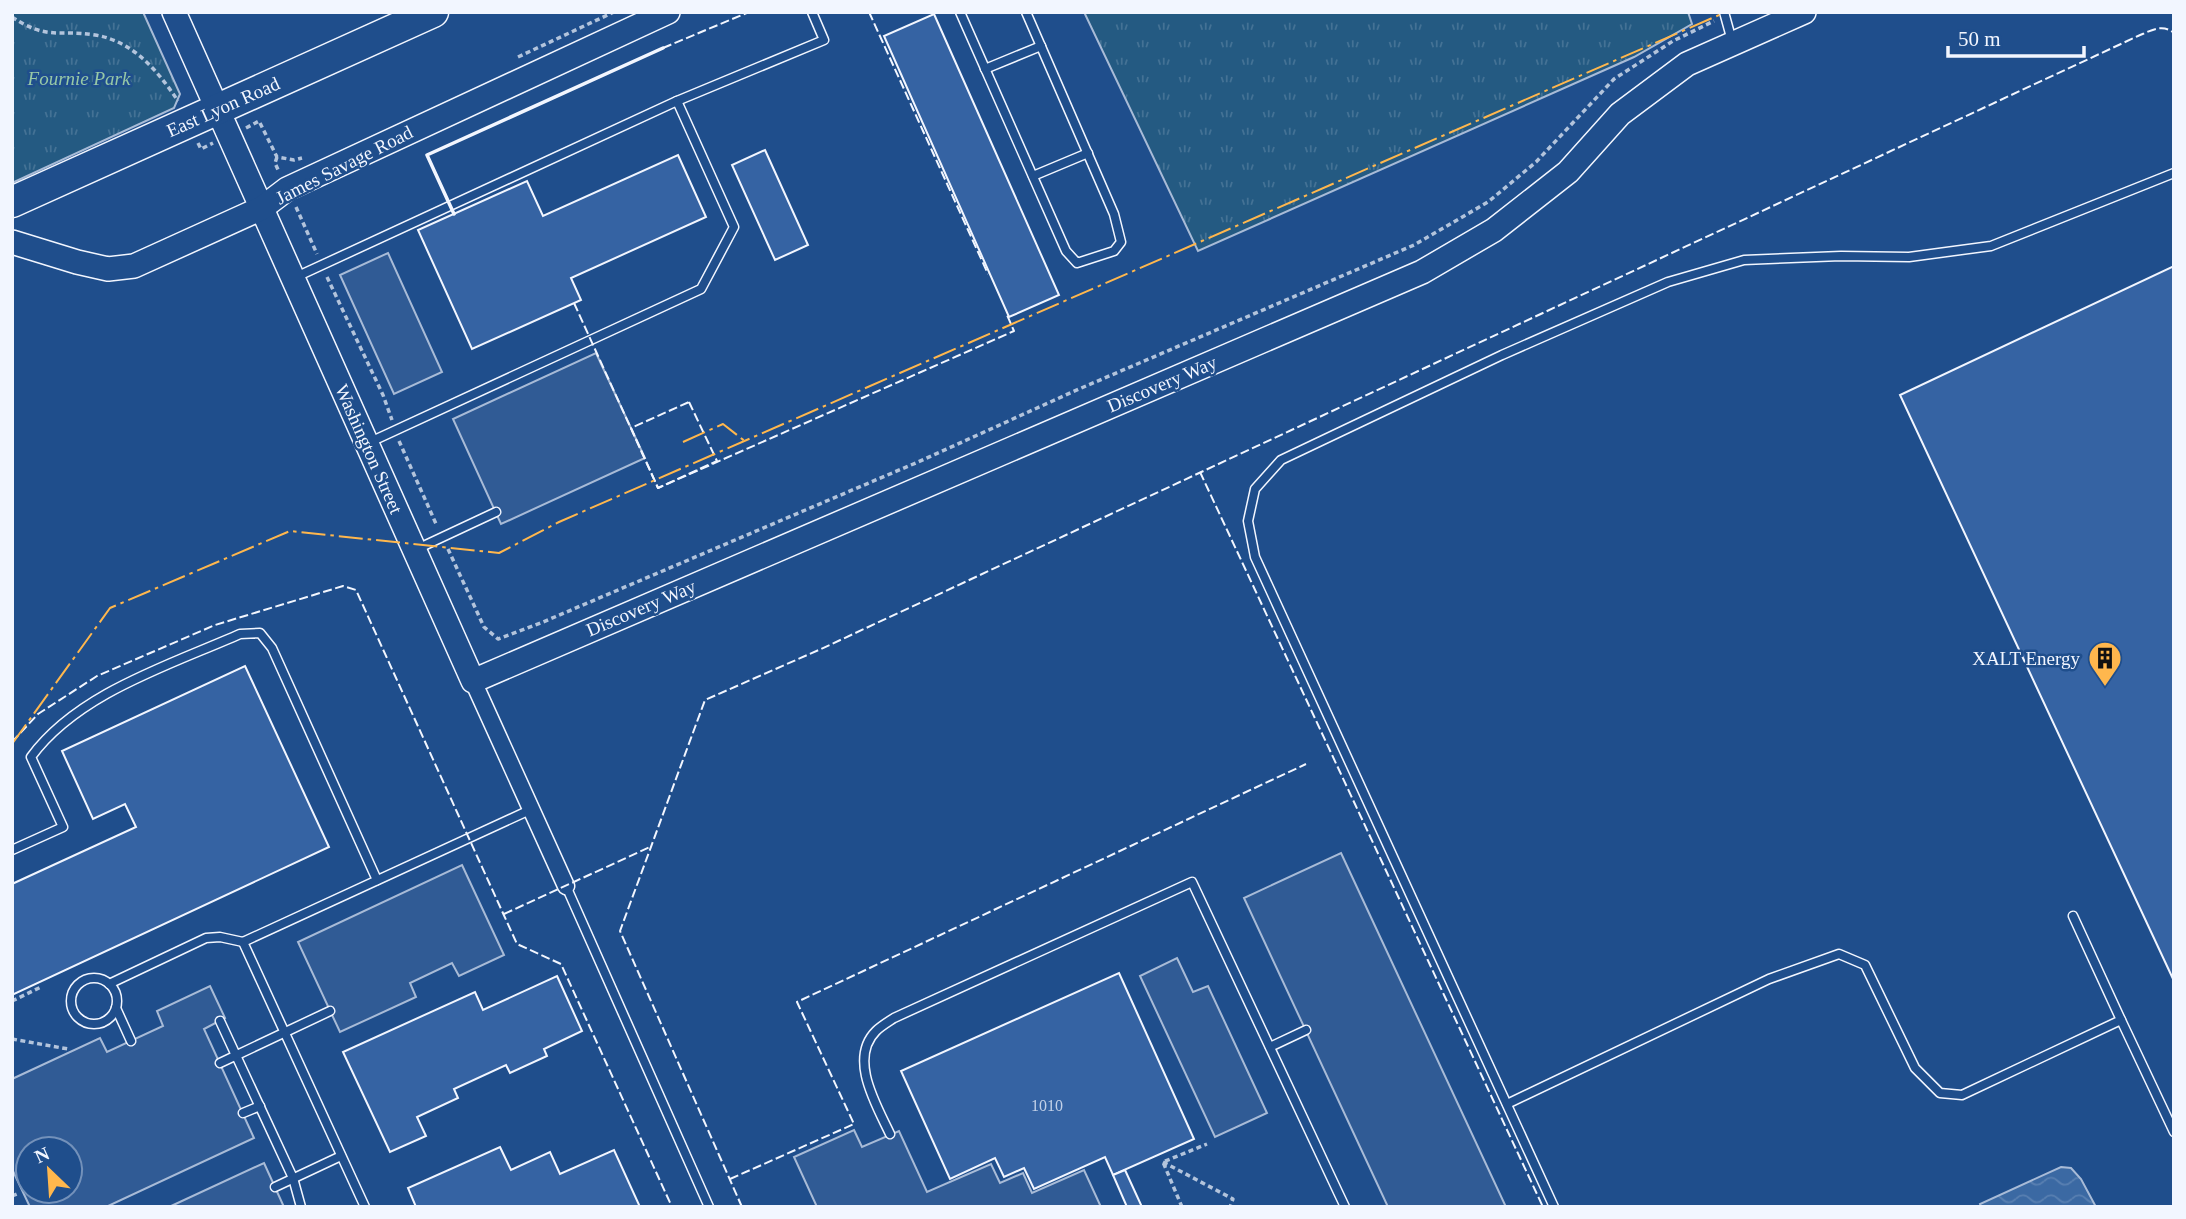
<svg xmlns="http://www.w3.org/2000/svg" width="2186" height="1219" font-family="'Times New Roman',serif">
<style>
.grass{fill:url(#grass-tufts);stroke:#a8bbd7;stroke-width:2}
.parking{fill:#305b95;stroke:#a8bbd7;stroke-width:2;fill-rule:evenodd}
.water{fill:url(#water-waves);stroke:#a8bbd7;stroke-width:2}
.building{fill:#3563a3;stroke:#f2f6ff;stroke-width:2}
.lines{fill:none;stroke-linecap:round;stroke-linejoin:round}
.lane-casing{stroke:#f2f6ff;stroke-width:11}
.street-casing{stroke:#f2f6ff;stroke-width:19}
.secondary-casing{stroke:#f2f6ff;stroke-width:26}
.highway-casing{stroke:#f2f6ff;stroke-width:33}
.path{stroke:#b3c4dc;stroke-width:3.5;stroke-dasharray:5 3.5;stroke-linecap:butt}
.lane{stroke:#1f4e8c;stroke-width:8}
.street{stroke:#1f4e8c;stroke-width:16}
.secondary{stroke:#1f4e8c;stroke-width:23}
.highway{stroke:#1f4e8c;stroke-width:30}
.fence{stroke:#f2f6ff;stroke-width:2;stroke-dasharray:9 3.5;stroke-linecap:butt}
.wall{stroke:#f2f6ff;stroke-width:3.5}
.power{stroke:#ffb74d;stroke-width:2;stroke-dasharray:24 5 3.5 5;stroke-linecap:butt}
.labels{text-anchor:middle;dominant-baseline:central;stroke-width:5;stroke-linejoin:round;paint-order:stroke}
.number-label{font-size:16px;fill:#c3d1e8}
.park-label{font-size:19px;font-style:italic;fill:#97c8a6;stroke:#1f4e8c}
.street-label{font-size:19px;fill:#f2f6ff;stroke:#1f4e8c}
.poi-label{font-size:19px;fill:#f2f6ff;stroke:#1f4e8c;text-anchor:end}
</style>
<defs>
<pattern id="grass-tufts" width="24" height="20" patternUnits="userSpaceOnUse" patternTransform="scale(1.75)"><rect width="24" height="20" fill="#245a82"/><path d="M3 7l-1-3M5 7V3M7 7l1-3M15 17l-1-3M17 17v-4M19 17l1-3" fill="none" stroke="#447295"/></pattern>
<pattern id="water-waves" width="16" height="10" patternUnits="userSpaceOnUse" patternTransform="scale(1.75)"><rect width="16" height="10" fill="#3b69a3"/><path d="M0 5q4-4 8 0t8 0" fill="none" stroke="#587fb1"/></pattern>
</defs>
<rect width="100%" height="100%" fill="#1f4e8c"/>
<g class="grass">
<polygon points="12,12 143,12 180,94 174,108 12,183"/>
<polygon points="1084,12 1688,12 1692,24 1634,57 1198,251"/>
</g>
<g class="parking">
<polygon points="388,253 442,372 394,394 340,275"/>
<polygon points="596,353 645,458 501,524 453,419"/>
<polygon points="1341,853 1506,1207 1388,1207 1244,898"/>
<polygon points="462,865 504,955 459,976 452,963 410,983 416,997 340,1032 298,942"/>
<polygon points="1177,958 1193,992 1208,986 1267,1113 1215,1137 1140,976"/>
<path d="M210 986 225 1018 204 1029 254 1138 106 1207H30L12 1169V1079L100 1038 107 1052 163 1026 157 1011ZM28 1149H70V1191H28Z"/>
<polygon points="854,1130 862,1147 899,1131 927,1192 991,1164 1000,1183 1023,1173 1032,1193 1084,1170 1101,1207 817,1207 794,1157"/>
<polygon points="264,1163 284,1207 169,1207"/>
</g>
<polygon class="water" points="2061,1167 2071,1168 2081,1179 2096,1207 1981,1207 1980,1204"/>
<g class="building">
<polygon points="934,14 1059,295 1009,317 884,36"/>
<polygon points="765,150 808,245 775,260 732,165"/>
<polygon points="678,155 706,217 571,278 581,300 472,349 418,230 527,181 543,216"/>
<polygon points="2174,266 2174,981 1900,395"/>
<polygon points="245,666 329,847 12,995 12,884 136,827 125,804 93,819 62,751"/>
<polygon points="1119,973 1194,1139 1113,1175 1105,1157 1034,1189 1024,1168 1004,1177 995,1158 950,1179 901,1071"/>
<polygon points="557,976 582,1031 544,1049 547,1056 510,1073 506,1065 454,1089 458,1098 417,1117 426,1136 390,1152 343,1052 475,992 483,1010"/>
<polygon points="500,1147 511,1170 550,1152 560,1174 614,1150 640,1207 416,1207 408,1188"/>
<polygon points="1125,1170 1142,1207 1127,1207 1113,1175"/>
</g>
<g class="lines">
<defs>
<g id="lane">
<polyline points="960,12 1066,251 1077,263 1114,251 1121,242 1114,214 1026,12"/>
<polyline points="1724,12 1732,41"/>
<polyline points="985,69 1041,46"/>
<polyline points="1033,176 1088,153"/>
<polyline points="296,277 677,101 824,40 812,12"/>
<polyline points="368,443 701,289 734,227 677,101"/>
<polyline points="417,549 496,512"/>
<path d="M12 850 63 827 31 757C78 693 170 665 240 634L260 633 272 648 377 880"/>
<polyline points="566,886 709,1207"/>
<polyline points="2073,916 2121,1020"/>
<circle cx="94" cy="1001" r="23"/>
<polyline points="109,984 206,938 220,937 243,942"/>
<polyline points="116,1008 131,1041"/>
<polyline points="220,1021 293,1178 301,1207"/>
<polyline points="1270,1047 1306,1030"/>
<polyline points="220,1063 330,1011"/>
<polyline points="1507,1104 1769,979 1839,954 1865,965 1915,1068 1940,1093 1962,1095 2121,1020 2174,1132"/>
<polyline points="243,1113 260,1106"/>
<path d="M890 1134C877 1106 848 1059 876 1031 881 1026 888 1022 894 1018L1192 882 1345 1207"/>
<polyline points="275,1187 341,1156"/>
<polyline points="365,1207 243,942 532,809"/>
<polyline points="1554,1207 1255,557 1248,521 1255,489 1281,460 1502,355 1668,282 1744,260 1841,256 1909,257 1991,246 2174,173"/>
</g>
<polyline id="street" points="473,681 566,886"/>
<g id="secondary">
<polyline points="174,12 473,681 1422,272 1494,230 1568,172 1620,114 1687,64 1804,12"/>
<polyline points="12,242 77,262 108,269 134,266 262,208 287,189 668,12"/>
</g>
<polyline id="highway" points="12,202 433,12"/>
</defs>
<use href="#lane" class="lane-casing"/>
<use href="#street" class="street-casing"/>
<use href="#secondary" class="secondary-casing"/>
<use href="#highway" class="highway-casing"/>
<g class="path">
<polyline points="12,13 13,12"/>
<path d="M12 17C48 41 59 29 95 35 133 41 158 71 178 101"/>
<polyline points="518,57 614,12"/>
<polyline points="246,128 259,121 277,157 294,160 302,158"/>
<polyline points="198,143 201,149 213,143"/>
<polyline points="277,157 275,163 279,172"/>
<polyline points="296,207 317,254"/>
<polyline points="327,277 383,395 392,420"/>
<polyline points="399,441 437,526"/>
<polyline points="448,549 484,627 498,639 543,622 918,462 1079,389 1414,245 1488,202 1536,162 1614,79 1673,41 1714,21"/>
<polyline points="12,1001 41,987"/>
<polyline points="12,1039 68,1049"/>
<polyline points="1163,1162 1233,1199 1230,1207"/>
<polyline points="12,1196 17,1194"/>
<polyline points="1182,1207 1163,1162 1207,1144"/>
</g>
<use href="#lane" class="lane"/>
<use href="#street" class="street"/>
<use href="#secondary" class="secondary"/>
<use href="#highway" class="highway"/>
<g class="fence">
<polyline points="869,12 988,274"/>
<polyline points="663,48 749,12"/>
<polyline points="574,303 658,488 1014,331 1007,315"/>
<polygon points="689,402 717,461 658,488 631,428"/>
<polyline points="1200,472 1543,1207"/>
<polyline points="12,742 38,714 97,676 215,625 343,586 356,590 517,944 561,964 672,1207"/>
<polyline points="504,914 650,847"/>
<polyline points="730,1179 854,1124 797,1002 1306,764"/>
<path d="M742 1207 620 931 705 700 821 649 2138 36C2150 31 2162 23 2174 33"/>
</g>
<polyline class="wall" points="454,214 427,155 663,48"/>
<g class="power">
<polyline points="683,442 723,424 746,442"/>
<polyline points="12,744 110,608 290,531 499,553 559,522 1726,12"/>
</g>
</g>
<defs>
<symbol id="building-pin" viewBox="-11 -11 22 30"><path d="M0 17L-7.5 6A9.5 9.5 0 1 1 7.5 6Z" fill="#ffb74d" stroke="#1f4e8c"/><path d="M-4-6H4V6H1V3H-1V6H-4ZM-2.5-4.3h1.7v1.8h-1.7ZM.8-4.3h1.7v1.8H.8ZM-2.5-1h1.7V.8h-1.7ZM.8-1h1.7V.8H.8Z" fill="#111"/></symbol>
</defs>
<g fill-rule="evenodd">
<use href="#building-pin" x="2086" y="639" width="38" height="52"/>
</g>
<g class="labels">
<g class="number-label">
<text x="1047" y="1105">1010</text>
</g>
<g class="park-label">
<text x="79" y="78">Fournie Park</text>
</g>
<g class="street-label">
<text transform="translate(223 107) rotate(-24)">East Lyon Road</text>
<text transform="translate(344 165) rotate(-27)">James Savage Road</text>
<text transform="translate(1162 384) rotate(-23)">Discovery Way</text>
<text transform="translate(369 449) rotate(66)">Washington Street</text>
<text transform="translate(641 608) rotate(-23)">Discovery Way</text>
</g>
<g class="poi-label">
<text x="2080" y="658">XALT Energy</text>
</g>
</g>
<rect width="2186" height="1219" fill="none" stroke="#f2f6ff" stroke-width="28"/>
<g transform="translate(49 1170) rotate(335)"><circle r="33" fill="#1f4e8c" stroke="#7391ba" stroke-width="2"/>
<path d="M0-5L12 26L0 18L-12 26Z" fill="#ffb74d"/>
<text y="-10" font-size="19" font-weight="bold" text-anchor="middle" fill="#f2f6ff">N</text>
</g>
<path d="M1948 46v10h136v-10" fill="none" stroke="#f2f6ff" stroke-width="3.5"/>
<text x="1958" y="46" font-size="21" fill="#f2f6ff" stroke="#1f4e8c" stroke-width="5" paint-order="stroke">50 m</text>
</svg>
